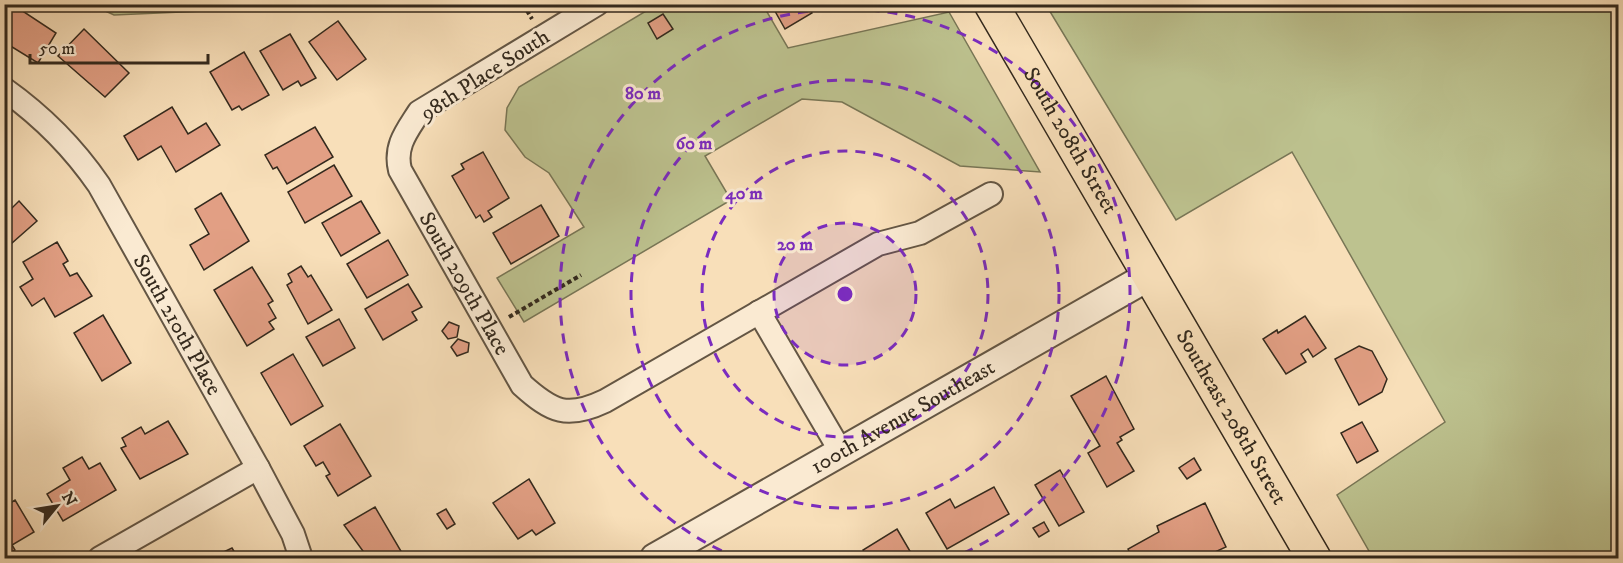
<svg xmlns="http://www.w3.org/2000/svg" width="1623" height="563" font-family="'IM FELL DW Pica',serif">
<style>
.green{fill:#bdc28f;stroke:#787656;stroke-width:1.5}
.building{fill:#e29f84;stroke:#33291d;stroke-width:1.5}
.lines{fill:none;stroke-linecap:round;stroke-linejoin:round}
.minor-casing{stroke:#645644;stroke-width:26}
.tertiary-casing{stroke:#645644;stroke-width:32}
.primary-casing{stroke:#33291d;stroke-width:36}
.path{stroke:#33291d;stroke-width:4;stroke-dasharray:4.5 3;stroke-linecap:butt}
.minor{stroke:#faead2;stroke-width:22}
.tertiary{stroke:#faead2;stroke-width:28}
.primary{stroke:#f8dfb9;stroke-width:33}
.ring{fill:none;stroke:#7b2cbf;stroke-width:3;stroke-dasharray:10 8}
.labels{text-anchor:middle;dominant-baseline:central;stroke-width:6;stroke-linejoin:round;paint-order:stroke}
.street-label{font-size:22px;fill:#33291d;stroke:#faead2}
.centre{fill:#7b2cbf;stroke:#faead2;stroke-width:3}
.ring-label{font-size:18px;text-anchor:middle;font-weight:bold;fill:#7b2cbf;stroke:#faead2;stroke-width:6;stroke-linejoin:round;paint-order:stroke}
</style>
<rect width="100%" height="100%" fill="#f8dfb9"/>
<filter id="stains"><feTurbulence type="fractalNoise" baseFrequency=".00333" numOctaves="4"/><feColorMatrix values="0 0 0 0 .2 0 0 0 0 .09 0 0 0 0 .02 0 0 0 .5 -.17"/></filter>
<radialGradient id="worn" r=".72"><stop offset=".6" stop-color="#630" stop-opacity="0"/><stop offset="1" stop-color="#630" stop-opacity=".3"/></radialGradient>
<g class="green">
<polygon points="92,5 92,4 216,5 204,11 114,15"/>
<polygon points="656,5 763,5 788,48 949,12 1040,172 960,166 842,102 802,99 705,156 731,200 524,322 497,278 584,227 549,173 525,157 505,130 507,108 519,87"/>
<polygon points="1046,5 1609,5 1618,20 1618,558 1373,558 1337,495 1445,422 1292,152 1176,220"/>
</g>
<g class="building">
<polygon points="4,4 12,4 56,33 38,63 4,42"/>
<polygon points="771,4 808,4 812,13 785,29"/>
<polygon points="663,14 673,29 657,39 648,23"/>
<polygon points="338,21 366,59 337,80 309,42"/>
<polygon points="84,29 129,73 105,97 58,56"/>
<polygon points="290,34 316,78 301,86 298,81 283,90 260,51"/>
<polygon points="244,52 269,95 242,110 239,106 232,110 210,72"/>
<polygon points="172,107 188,134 206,123 220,145 176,172 161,146 138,160 124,136"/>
<polygon points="315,127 333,157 287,184 277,167 273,169 265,155"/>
<polygon points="483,152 509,198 488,211 492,217 484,222 480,215 476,218 452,176 464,169 461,164"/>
<polygon points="334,165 352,196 305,223 288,192"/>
<polygon points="221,193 249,241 204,270 190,245 209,234 195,209"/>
<polygon points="19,201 37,221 4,250 4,203 10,210"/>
<polygon points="361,201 380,233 341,256 322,223"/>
<polygon points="541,205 559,236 511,264 493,233"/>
<polygon points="388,240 408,275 367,298 347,264"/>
<polygon points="57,242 68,261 63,264 70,276 77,273 92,296 55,317 44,298 32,306 20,287 33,279 23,262"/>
<polygon points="301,266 308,277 311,275 332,310 308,324 287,285 292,282 288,274"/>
<polygon points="252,267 273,301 268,304 276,318 269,322 274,329 247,346 214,290"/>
<polygon points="408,284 422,307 412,312 417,320 383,340 365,309"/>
<polygon points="103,315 131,363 102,381 74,333"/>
<polygon points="1305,316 1326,348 1313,357 1308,349 1301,354 1306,362 1286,374 1263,339 1277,330 1278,333"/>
<polygon points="339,319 355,348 323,366 306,337"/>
<polygon points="449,322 459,326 457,337 448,339 442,331"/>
<polygon points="458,339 469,343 468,352 457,356 451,347"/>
<polygon points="1359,346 1372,351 1387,379 1382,392 1359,405 1335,359"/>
<polygon points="293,354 323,406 291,425 261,373"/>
<polygon points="1106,376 1134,429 1120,437 1122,440 1117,443 1134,471 1107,487 1088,453 1100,446 1071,396"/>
<polygon points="168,421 188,454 140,479 121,448 126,446 122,438 141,427 145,434"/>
<polygon points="1362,422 1378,451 1357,463 1341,433"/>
<polygon points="340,424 371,476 338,496 326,476 330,474 323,462 316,466 304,446"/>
<polygon points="82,457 89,469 100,463 116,490 63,521 47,494 70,480 63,468"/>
<polygon points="1194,458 1201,470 1187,479 1179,468"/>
<polygon points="1060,470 1084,512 1059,526 1035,485"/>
<polygon points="529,479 555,523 536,535 532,530 518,539 493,503"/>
<polygon points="994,487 1009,514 947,549 926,513 950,499 955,508"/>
<polygon points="15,500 34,532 12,545 15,550 4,556 4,507"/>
<polygon points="1205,503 1226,547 1202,558 1132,558 1128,549 1159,532 1157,526"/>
<polygon points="375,507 405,558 368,558 344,525"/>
<polygon points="446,509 455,524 447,529 437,514"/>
<polygon points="1044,522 1049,531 1039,537 1033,528"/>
<polygon points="897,529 914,558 857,558 865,554 863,550"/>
<polygon points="232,548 238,558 211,558"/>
</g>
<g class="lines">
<defs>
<g id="minor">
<path id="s1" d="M597 4 419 112C407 131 394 146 400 170L522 385C552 412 567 419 605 401L878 244 920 233 991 194"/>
<path id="s2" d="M4 89C42 116 73 147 99 185L258 468 293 534 301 558"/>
<polyline points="759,312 841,452"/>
<polyline points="100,558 258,468"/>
</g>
<g id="tertiary">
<path id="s3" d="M655 558 1149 276"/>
</g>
<g id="primary">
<path id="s4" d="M991 4 1314 558"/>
</g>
</defs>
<use href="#minor" class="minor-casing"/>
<use href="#tertiary" class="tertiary-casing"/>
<use href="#primary" class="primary-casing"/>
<g class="path">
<polyline points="523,4 532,19"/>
<polyline points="509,317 581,275"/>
</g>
<use href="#minor" class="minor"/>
<use href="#tertiary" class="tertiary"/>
<use href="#primary" class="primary"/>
</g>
<circle cx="845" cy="294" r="71" fill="#7b2cbf" fill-opacity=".12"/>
<g class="ring">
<circle cx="845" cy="294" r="71"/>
<circle cx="845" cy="294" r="143"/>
<circle cx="845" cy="294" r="214"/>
<path d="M738 558A285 285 0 1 1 952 558"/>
</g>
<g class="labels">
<g class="street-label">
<text transform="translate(485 75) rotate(-33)">98th Place South</text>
<text stroke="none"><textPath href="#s4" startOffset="158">South 208th Street</textPath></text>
<text stroke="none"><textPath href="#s1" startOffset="402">South 209th Place</textPath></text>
<text stroke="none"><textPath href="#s2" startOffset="296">South 210th Place</textPath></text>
<text stroke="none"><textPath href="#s3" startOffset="285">100th Avenue Southeast</textPath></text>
<text stroke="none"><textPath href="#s4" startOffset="478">Southeast 208th Street</textPath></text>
</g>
</g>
<circle cx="845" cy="294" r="9" class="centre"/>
<g class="ring-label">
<text x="643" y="99">80 m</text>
<text x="694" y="149">60 m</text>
<text x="744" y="199">40 m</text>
<text x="795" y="250">20 m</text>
</g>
<rect width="1623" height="563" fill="none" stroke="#f8dfb9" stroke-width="24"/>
<rect x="6" y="6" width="1611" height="551" fill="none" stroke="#33291d" stroke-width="3"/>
<rect x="12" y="12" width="1599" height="539" fill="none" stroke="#33291d" stroke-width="1.5"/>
<g transform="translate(57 506) rotate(60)" stroke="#faead2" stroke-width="4.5" paint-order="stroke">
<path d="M0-4.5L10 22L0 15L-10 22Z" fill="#33291d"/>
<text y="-9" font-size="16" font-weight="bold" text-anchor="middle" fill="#33291d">N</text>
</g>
<path d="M30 54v9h178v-9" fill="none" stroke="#33291d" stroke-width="3"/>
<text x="39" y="54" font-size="18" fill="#33291d" stroke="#faead2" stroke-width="4.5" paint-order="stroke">50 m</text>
<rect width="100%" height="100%" filter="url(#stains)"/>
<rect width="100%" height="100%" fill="url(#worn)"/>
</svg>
